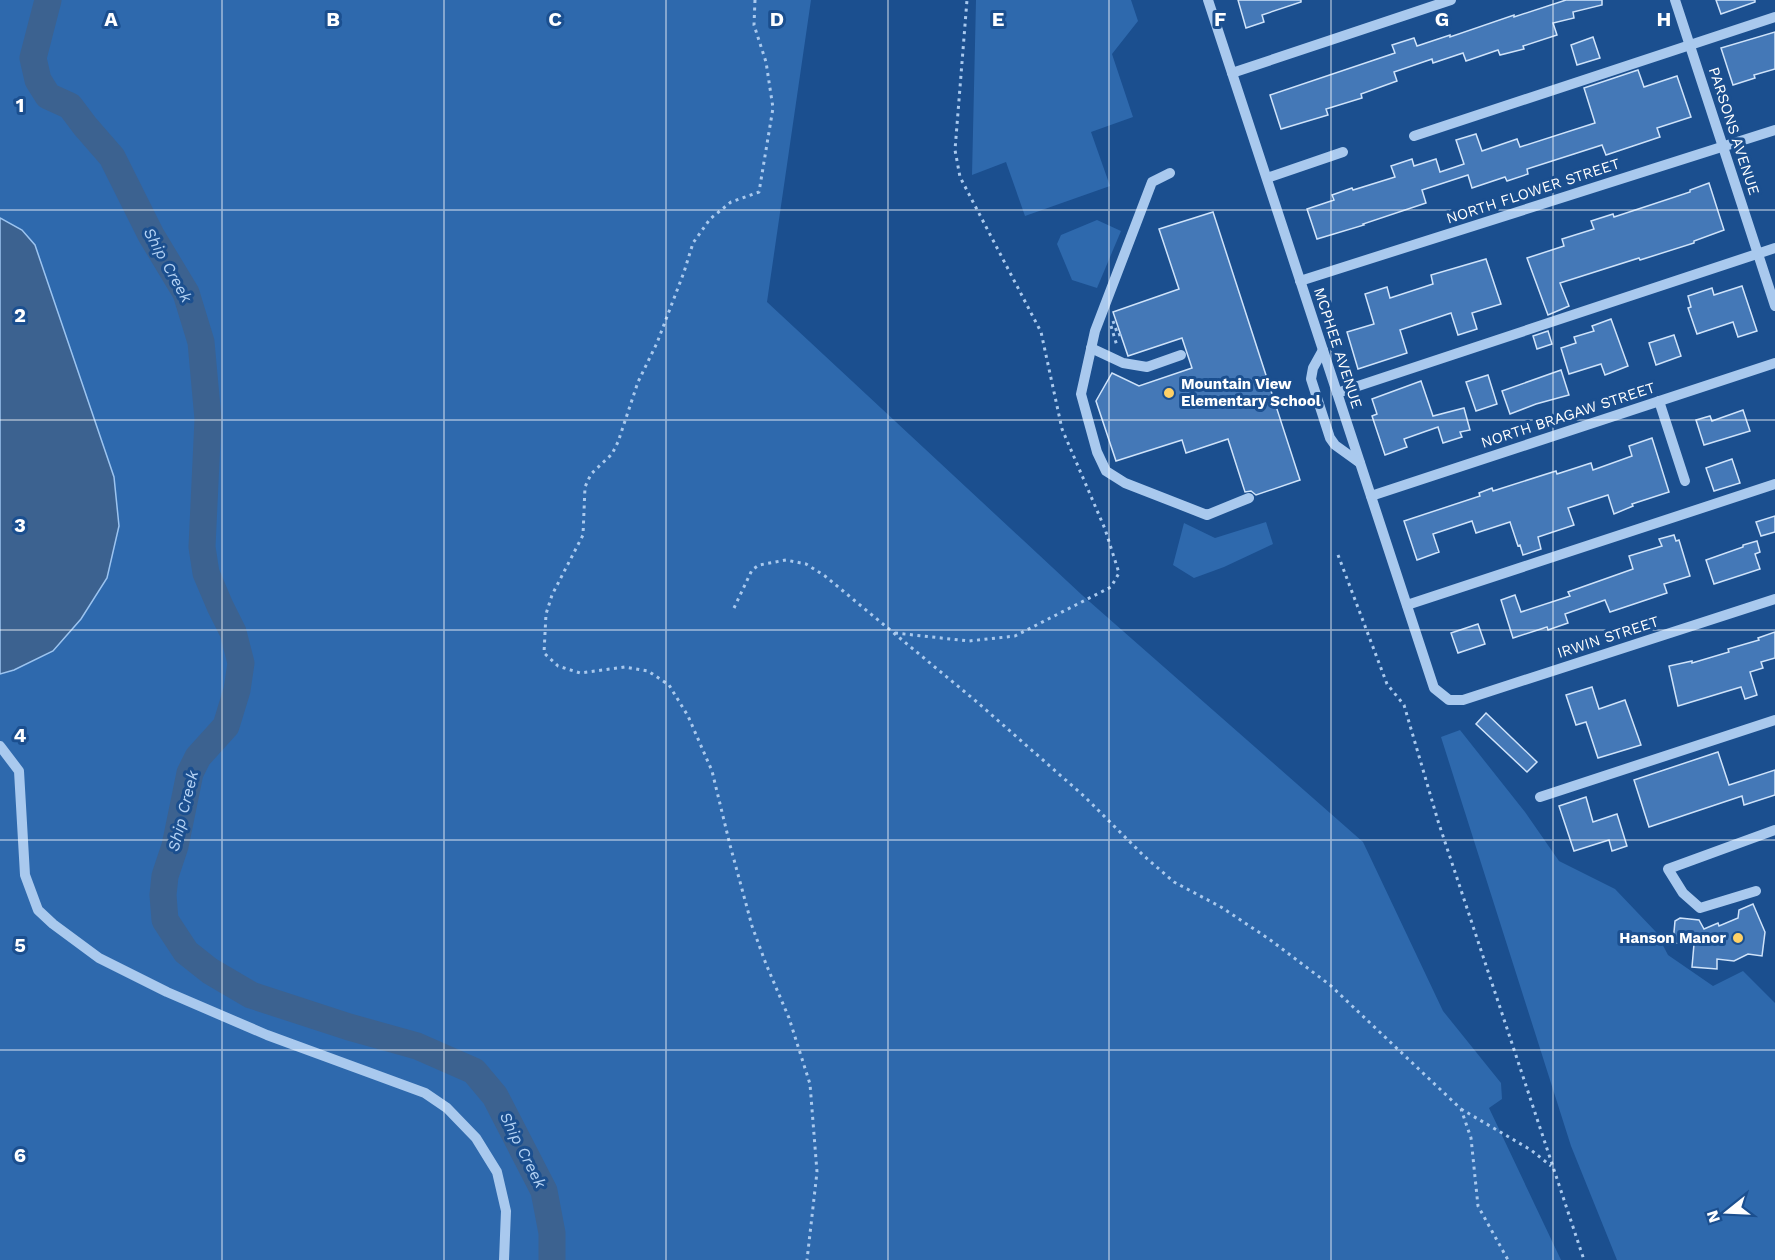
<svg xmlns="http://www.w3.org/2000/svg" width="1775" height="1260" font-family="'Work Sans',sans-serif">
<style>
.green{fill:#2e69ad}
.water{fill:#3c6290;stroke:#9cc4f0;stroke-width:1.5}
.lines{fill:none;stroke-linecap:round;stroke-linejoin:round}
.river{stroke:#3c6290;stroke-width:27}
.building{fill:#4478b7;stroke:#cfe3fa;stroke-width:1.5}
.path{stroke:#a9c9ee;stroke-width:3;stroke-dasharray:3 4.5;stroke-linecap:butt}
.minor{stroke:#a9c9ee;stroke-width:10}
.grid{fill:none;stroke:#fff;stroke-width:1.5;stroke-opacity:0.55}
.poi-dot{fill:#ffd166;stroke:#1b4f8f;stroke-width:2}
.labels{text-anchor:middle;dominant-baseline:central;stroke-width:6;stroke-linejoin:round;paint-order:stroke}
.street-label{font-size:15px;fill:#fff;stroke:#1b4f8f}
.poi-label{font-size:15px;font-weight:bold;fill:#fff;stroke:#1b4f8f;text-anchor:start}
.water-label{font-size:16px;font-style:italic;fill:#b5d3f5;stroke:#1b4f8f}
.grid-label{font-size:20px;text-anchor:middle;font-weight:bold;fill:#fff;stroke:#1b4f8f;stroke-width:6;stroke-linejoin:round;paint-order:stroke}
</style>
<rect width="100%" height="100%" fill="#1b4f8f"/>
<g class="green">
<polygon points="0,0 811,0 767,302 1082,595 1363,842 1443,1011 1501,1083 1502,1099 1489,1108 1561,1260 0,1260"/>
<polygon points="976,0 1131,0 1138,21 1112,54 1133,117 1091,132 1110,186 1025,216 1006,162 972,175"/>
<polygon points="1097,220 1121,231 1097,288 1072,280 1057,244 1061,235"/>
<polygon points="1266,522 1273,544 1224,567 1194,578 1173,565 1184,523 1215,538"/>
<polygon points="1460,730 1525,812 1559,861 1615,889 1656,932 1668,955 1713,986 1743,971 1775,1003 1775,1260 1617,1260 1571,1146 1441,737"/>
</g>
<polygon class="water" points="0,218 22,230 35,245 114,477 119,526 107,578 81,619 53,651 14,670 0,674"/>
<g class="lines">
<polyline class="river" points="48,0 33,58 38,80 48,96 70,106 85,126 112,157 151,235 186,293 201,342 208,419 202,547 206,573 220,606 233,632 241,663 237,690 226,726 198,757 190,773 175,846 165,876 163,895 165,920 186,952 210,971 251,995 349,1027 417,1046 474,1071 495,1096 544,1191 552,1233 552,1260"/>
</g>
<g class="building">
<polygon points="1238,0 1301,0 1301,2 1262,15 1264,22 1246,28"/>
<polygon points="1566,0 1602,0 1602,5 1573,12 1574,18 1553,23 1557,35 1523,46 1524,49 1500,55 1498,50 1466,61 1463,53 1433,63 1432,59 1394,72 1397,81 1361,94 1362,98 1326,109 1328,115 1281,129 1270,95 1395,53 1392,45 1414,38 1417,46 1450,35 1450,37 1514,15 1514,17"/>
<polygon points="1716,0 1755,0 1755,2 1721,14"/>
<polygon points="1775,32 1775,69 1754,75 1755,78 1733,85 1721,48"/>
<polygon points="1593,37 1600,58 1577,65 1571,45"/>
<polygon points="1638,70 1644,87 1677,76 1691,117 1657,128 1660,137 1606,155 1602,145 1527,169 1528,174 1507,181 1505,177 1472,188 1468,175 1422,190 1426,203 1363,224 1364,225 1317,239 1307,209 1334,200 1332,195 1352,188 1353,190 1395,177 1391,166 1412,159 1414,166 1436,159 1440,172 1464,164 1456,140 1476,134 1482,151 1517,139 1520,147 1595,123 1584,88"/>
<polygon points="1709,183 1724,230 1694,241 1694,243 1640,260 1639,258 1560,283 1569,306 1548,315 1527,258 1564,246 1562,239 1594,229 1591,221 1613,214 1614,217 1690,192 1690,190"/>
<polygon points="1213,212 1300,480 1256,495 1251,491 1245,492 1228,439 1186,453 1182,440 1116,461 1096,401 1112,373 1139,386 1192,368 1182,338 1128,356 1113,312 1179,289 1159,229"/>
<polygon points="1486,259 1501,304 1472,313 1477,329 1458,335 1451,313 1400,330 1407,353 1358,369 1347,332 1374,324 1365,294 1387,287 1390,298 1433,284 1431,275"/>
<polygon points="1742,286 1757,331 1738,337 1733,322 1697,334 1688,308 1691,307 1688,296 1712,288 1714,295"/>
<polygon points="1611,319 1628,366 1605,375 1601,364 1569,374 1561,348 1576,343 1574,337 1594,331 1592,326"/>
<polygon points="1548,331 1552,344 1537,349 1533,336"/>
<polygon points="1674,335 1681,356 1656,365 1649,343"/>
<polygon points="1561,370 1569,395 1536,404 1510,414 1502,391"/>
<polygon points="1488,375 1497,404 1476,411 1466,382"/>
<polygon points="1421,381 1433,416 1464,408 1470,430 1460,432 1462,437 1443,443 1438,427 1404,439 1407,447 1385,455 1372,416 1377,414 1372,399"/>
<polygon points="1743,410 1750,431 1704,445 1696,420 1710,416 1712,421"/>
<polygon points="1652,438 1669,492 1632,504 1633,506 1614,514 1608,495 1568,508 1574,525 1538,537 1541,549 1523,555 1520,545 1518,546 1510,522 1476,533 1472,521 1433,534 1439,552 1417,560 1404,521 1480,496 1479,493 1492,488 1493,491 1556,471 1557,474 1591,463 1593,470 1632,456 1629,446"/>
<polygon points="1732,459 1740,483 1714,491 1706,468"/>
<polygon points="1775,516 1775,532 1761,536 1756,522"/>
<polygon points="1674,535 1676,541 1679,540 1690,576 1664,584 1667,593 1610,612 1605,600 1565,614 1568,623 1548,630 1547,627 1513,638 1501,600 1515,595 1521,612 1570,596 1568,592 1633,569 1629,556 1662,546 1659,539"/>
<polygon points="1757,541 1760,552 1755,554 1760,569 1714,584 1706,560 1743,547 1743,545"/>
<polygon points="1478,624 1485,644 1458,653 1451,633"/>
<polygon points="1775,632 1775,658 1761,662 1763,668 1750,672 1757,695 1745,699 1741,687 1678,706 1669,666 1692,661 1692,663 1729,652 1728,649 1759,640 1758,638"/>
<polygon points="1592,687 1599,709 1625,700 1641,745 1598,758 1586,722 1576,725 1566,695"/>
<polygon points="1486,713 1537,762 1527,772 1476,724"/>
<polygon points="1718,752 1729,785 1775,770 1775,795 1744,805 1742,796 1649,827 1634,780"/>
<polygon points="1586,797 1593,822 1617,814 1627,846 1612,851 1609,840 1574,851 1559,806"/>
<polygon points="1753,904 1765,932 1762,956 1748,954 1734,961 1717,959 1717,969 1692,967 1694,944 1673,943 1675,921 1680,918 1699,920 1704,929 1718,923 1719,926 1738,918 1739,910"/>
</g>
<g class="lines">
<g class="path">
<polyline points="755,0 754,25 766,62 773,108 759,192 731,202 710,219 693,243 684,272 657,343 638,382 618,442 612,454 591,474 585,487 583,535 552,595 546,614 544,653 558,666 580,673 625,667 648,671 669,685 688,716 712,771 730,845 752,926 766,964 789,1018 810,1084 817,1172 807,1260"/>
<polyline points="1113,321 1118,335 1121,334"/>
<polyline points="1111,326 1117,346"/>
<polyline points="1338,555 1387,684 1404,705 1438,821 1584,1260"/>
<polyline points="734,608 752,570 759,565 786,560 806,564 825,576 977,702 1085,797 1144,856 1174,882 1221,907 1269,939 1330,985 1461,1109 1471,1138 1478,1206 1508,1260"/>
<polyline points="895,633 969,641 1015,636 1111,587 1119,573 1105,529 1062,429 1041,332 960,177 955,150 967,0"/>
<polyline points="1461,1109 1531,1150 1551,1166"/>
</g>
<g class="minor">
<polyline points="1208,0 1434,688 1449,700 1463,700 1775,599"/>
<polyline points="1675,0 1775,306"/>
<polyline points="1232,73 1451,0"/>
<polyline points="1414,136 1775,17"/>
<polyline points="1170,173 1152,182 1095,331 1081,394 1097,452 1106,471 1125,483 1207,515 1249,498"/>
<polyline points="1267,178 1343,152"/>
<polyline points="1300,281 1775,130"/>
<polyline points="1091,348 1123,363 1147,367 1181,355"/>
<polyline points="1323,350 1313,368 1311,379 1330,438 1335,445 1360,463"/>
<polyline points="1337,393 1775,248"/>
<polyline points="1659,401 1685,481"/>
<polyline points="1371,496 1775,363"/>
<polyline points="1407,605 1775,484"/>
<polyline points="0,746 19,771 25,875 38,910 53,924 99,958 167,992 267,1035 425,1093 447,1108 476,1138 497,1172 506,1211 504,1260"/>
<polyline points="1540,797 1775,720"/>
<polyline points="1756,891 1700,908 1683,893 1668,869 1775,830"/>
</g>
</g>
<path class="grid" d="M222 0V1260M444 0V1260M666 0V1260M888 0V1260M1109 0V1260M1331 0V1260M1553 0V1260M0 210H1775M0 420H1775M0 630H1775M0 840H1775M0 1050H1775"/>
<g class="poi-dot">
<circle cx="1169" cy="393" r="6"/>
<circle cx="1738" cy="938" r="6"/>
</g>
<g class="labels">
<g class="street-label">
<text transform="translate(1734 131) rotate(72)">PARSONS AVENUE</text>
<text transform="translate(1533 191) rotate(-18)">NORTH FLOWER STREET</text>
<text transform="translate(1338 348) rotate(72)">MCPHEE AVENUE</text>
<text transform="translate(1568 415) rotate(-18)">NORTH BRAGAW STREET</text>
<text transform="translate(1608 637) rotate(-18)">IRWIN STREET</text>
</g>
<g class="poi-label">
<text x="1181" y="384">Mountain View<tspan x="1181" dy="17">Elementary School</tspan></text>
<text x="1726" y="938" text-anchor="end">Hanson Manor</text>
</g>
<g class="water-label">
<text transform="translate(168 265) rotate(61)">Ship Creek</text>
<text transform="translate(183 811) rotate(-76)">Ship Creek</text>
<text transform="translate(523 1150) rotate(63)">Ship Creek</text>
</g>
</g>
<g class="grid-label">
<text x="111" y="26">A</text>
<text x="333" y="26">B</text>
<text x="555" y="26">C</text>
<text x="777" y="26">D</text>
<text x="998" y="26">E</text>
<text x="1220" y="26">F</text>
<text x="1442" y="26">G</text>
<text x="1664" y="26">H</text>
<text x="20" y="112">1</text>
<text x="20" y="322">2</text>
<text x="20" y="532">3</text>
<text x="20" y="742">4</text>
<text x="20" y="952">5</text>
<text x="20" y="1162">6</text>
</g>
<g transform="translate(1727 1212) rotate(252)" stroke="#1b4f8f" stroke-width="4.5" paint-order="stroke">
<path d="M0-4.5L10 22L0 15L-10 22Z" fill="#ffffff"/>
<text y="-9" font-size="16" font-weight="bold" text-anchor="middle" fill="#ffffff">N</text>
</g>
</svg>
